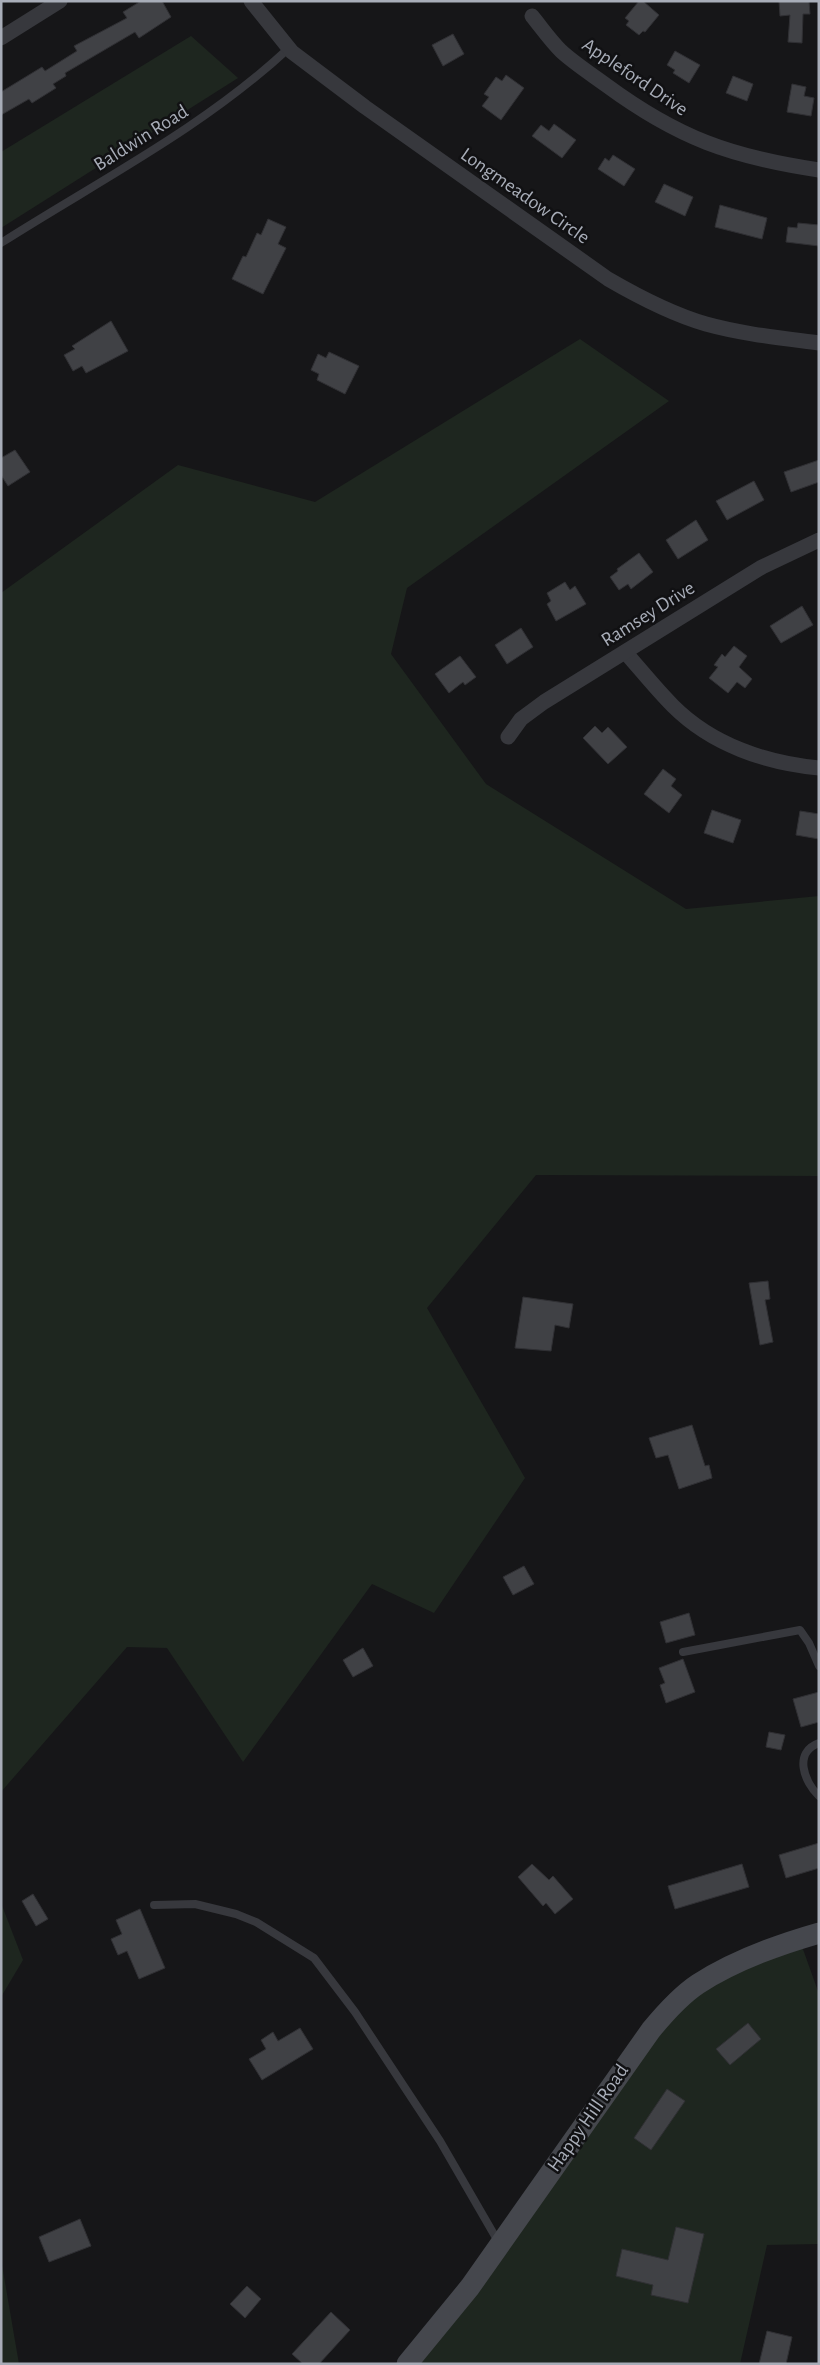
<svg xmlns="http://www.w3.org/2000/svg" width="820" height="2365" font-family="'Alegreya Sans',sans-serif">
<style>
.green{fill:#1e261f}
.building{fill:#404145;stroke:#303034}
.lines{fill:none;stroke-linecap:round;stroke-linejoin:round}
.lane{stroke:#37383d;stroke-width:8}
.street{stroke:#37383d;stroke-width:15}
.secondary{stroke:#45474d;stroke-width:21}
.labels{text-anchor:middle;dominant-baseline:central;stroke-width:5;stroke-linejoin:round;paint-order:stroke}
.street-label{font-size:20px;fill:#a8adb8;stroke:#111113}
</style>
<rect width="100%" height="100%" fill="#161618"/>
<g class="green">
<polygon points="191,36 238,78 1,228 1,152"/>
<polygon points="580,339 669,401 407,588 391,654 486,784 686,909 819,896 819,1176 536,1175 427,1308 525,1478 434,1613 372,1584 243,1762 167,1648 127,1647 1,1792 1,593 178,465 315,502"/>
<polygon points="1,1903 23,1960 1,1997"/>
<polygon points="799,1938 819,1994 819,2244 767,2245 740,2364 407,2364 664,2014"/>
<polygon points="1,2259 19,2364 1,2364"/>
</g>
<g class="building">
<polygon points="141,1 162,1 171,17 139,38 135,32 65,73 66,76 53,84 56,88 32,103 29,99 1,115 1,92 42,67 45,71 77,51 74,46 127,18 123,12"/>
<polygon points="639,1 643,1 659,15 645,32 643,31 639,35 626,25 629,21 625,18"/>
<polygon points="779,1 809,1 810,14 803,14 802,43 788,42 790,15 780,16"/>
<polygon points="453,34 464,54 443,66 432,45"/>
<polygon points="675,51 700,65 689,83 673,73 675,70 667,65"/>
<polygon points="506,75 524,88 501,120 482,106 489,97 484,94 496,77 502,81"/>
<polygon points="733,76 753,84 747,101 726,93"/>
<polygon points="792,84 806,87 804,96 814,98 811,116 787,112"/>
<polygon points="554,124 576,140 562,158 532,136 541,125 549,131"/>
<polygon points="613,155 635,169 624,186 598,169 605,158 609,161"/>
<polygon points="664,184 693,197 685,216 655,202"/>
<polygon points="720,205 767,218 762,239 715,227"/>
<polygon points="268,219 286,227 278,244 286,248 263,294 232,279 243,256 246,257 257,233 261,235"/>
<polygon points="798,223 819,225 819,246 786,242 788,227 797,228"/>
<polygon points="111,321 128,351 86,373 82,366 73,371 64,355 75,349 72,346"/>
<polygon points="329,352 359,366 345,394 317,380 319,374 311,370 318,354 326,358"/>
<polygon points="15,450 30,472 8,486 1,475 1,458"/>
<polygon points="819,460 819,482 791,492 784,472"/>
<polygon points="754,481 764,500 727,520 716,501"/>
<polygon points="696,520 708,540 678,559 666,540"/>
<polygon points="639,553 653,572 631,589 628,584 619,590 610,577 618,571 617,569"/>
<polygon points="565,582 570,590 575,586 586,604 556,621 547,604 551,601 547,593"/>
<polygon points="802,606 813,625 781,643 770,626"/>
<polygon points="521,628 533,647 507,664 495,645"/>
<polygon points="734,646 747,656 739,667 752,679 745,688 737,682 728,693 709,678 718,667 714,665 722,654 725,657"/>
<polygon points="460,656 476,677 465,685 463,682 449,693 435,674"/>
<polygon points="595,726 602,733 608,727 627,747 608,764 583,738"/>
<polygon points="663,769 676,779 671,786 682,795 669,813 644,794"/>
<polygon points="712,810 741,820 733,843 704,833"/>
<polygon points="800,811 819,814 819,839 796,835"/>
<polygon points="768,1281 770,1299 765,1300 773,1342 760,1345 749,1283"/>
<polygon points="523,1297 573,1304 569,1328 555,1325 551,1351 515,1348"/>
<polygon points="692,1425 705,1466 709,1465 712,1478 679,1489 668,1455 656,1458 649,1438"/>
<polygon points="524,1566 534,1584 513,1595 503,1577"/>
<polygon points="689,1613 695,1635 666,1643 660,1622"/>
<polygon points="363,1648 373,1666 353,1677 343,1660"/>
<polygon points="683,1659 695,1692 666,1703 660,1685 665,1683 659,1668"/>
<polygon points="819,1692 819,1722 801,1727 793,1699"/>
<polygon points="769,1732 785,1735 781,1750 766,1747"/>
<polygon points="819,1843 819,1868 786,1878 779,1855"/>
<polygon points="532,1864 549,1880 553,1876 573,1899 555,1914 546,1903 543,1906 518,1877"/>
<polygon points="742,1864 749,1887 675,1909 668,1886"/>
<polygon points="33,1894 48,1919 36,1926 22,1901"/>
<polygon points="140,1909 165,1968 139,1979 127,1951 118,1955 111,1939 122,1934 116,1920"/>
<polygon points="748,2023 761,2039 730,2065 716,2049"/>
<polygon points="300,2028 313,2049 262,2080 249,2059 266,2049 261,2040 273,2032 278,2041"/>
<polygon points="667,2089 685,2101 651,2150 634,2138"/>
<polygon points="80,2219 91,2246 49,2262 39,2237"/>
<polygon points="676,2227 704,2234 688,2303 651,2295 653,2285 616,2276 622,2249 668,2260"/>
<polygon points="247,2286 261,2299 245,2318 230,2304"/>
<polygon points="331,2312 350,2330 319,2364 303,2364 292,2354"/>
<polygon points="767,2331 792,2337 786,2364 759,2364"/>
</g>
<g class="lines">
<g class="lane">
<path d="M1 243C100 180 203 128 289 48"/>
<polyline points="683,1652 800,1630 809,1643 819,1666"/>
<path d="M819 1743C793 1752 804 1782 819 1796"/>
<polyline points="154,1905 195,1904 236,1914 256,1922 314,1958 355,2012 440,2141 499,2243"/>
</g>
<g class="street">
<path d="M251 1 292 52 365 107 608 279C639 297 671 314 706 324 742 334 781 338 819 343"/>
<path d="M532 16C541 27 550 40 561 51 574 63 591 74 606 85 678 138 731 157 819 170"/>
<polyline points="1,38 60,1"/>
<path d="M625 652C641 670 656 689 673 706 712 745 766 763 819 768"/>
<polyline points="508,737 521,719 544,702 762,567 819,540"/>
</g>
<path class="secondary" d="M407 2364 470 2287 651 2030C665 2013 680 1996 698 1984 735 1960 777 1945 819 1933"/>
</g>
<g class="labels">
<g class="street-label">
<text transform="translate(635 77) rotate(34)">Appleford Drive</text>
<text transform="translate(141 138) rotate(-32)">Baldwin Road</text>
<text transform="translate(525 196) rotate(35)">Longmeadow Circle</text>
<text transform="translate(648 614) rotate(-32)">Ramsey Drive</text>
<text transform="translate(588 2118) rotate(-55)">Happy Hill Road</text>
</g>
</g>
<rect width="820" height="2365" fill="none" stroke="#a8adb8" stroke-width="5"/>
</svg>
